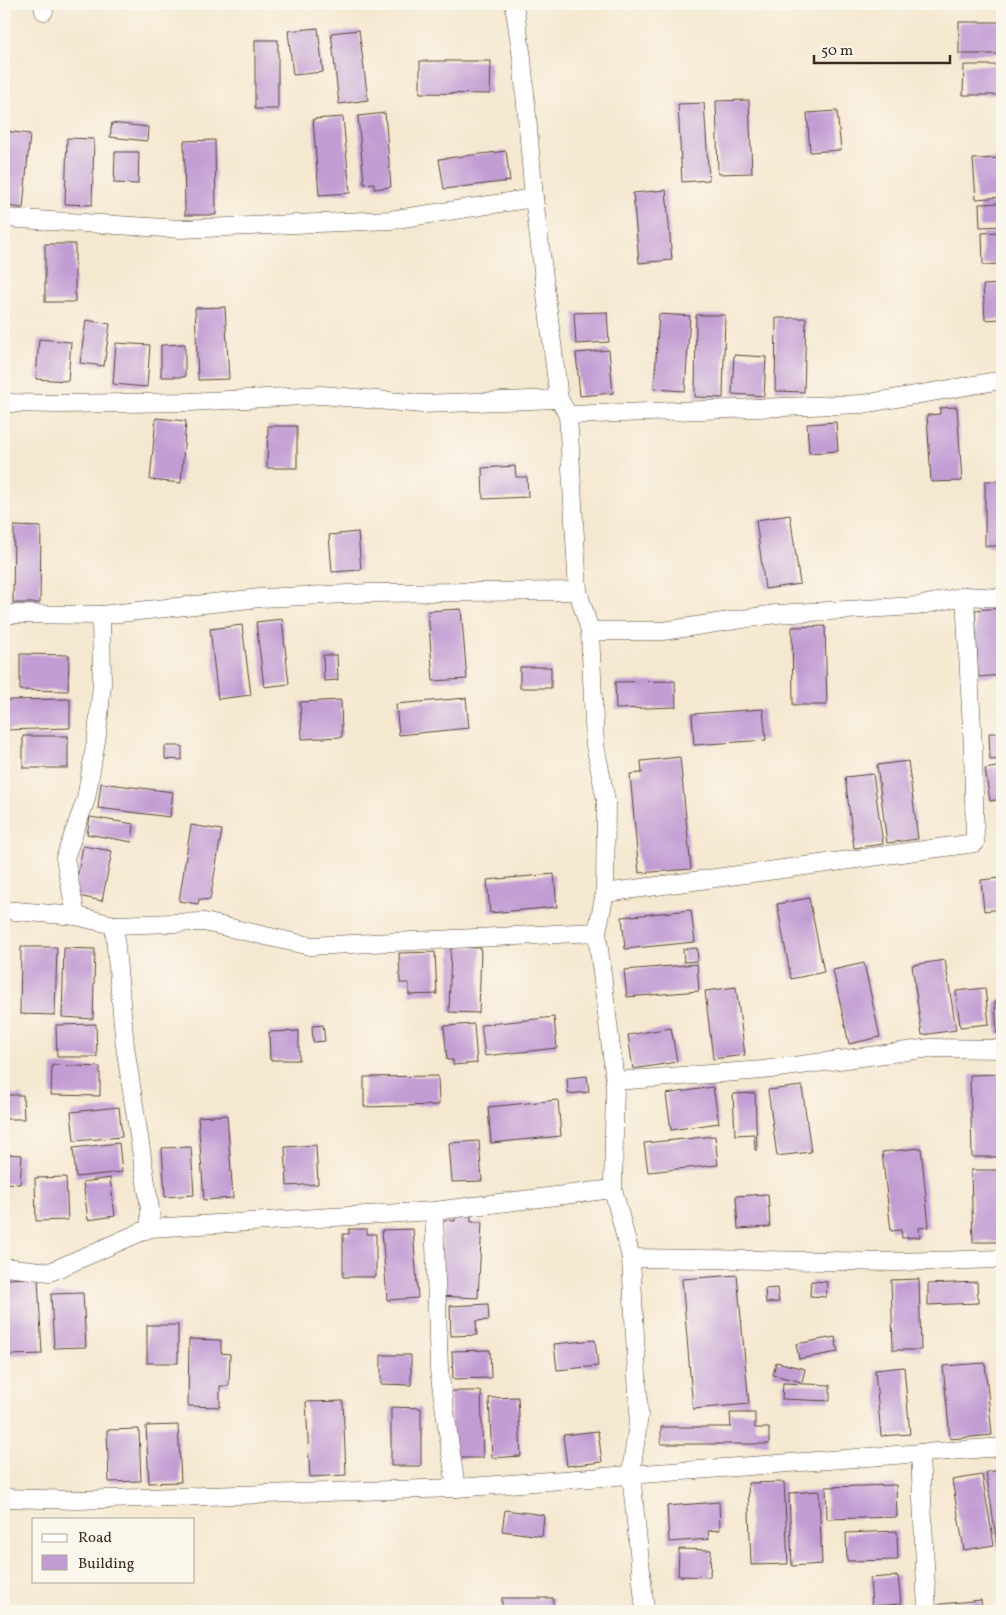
<svg xmlns="http://www.w3.org/2000/svg" width="1006" height="1615" font-family="Vollkorn,serif">
<style>
.building{fill:#c29dd4}
.lines{fill:none;stroke-linecap:round;stroke-linejoin:round}
.minor-casing{stroke:#574639;stroke-width:19}
.minor{stroke:#fff;stroke-width:18}
</style>
<rect width="100%" height="100%" fill="#fbf7ec"/>
<filter id="ink" filterUnits="userSpaceOnUse"><feTurbulence type="fractalNoise" baseFrequency=".02" numOctaves="2"/><feDisplacementMap in="SourceGraphic" scale="10" xChannelSelector="R" yChannelSelector="G"/><feConvolveMatrix kernelMatrix="1 2 1 2 8 2 1 2 1" color-interpolation-filters="sRGB"/></filter>
<filter id="wash" filterUnits="userSpaceOnUse"><feTurbulence type="fractalNoise" baseFrequency=".0096" numOctaves="4" result="noise"/><feDisplacementMap in="SourceGraphic" scale="20" xChannelSelector="R" yChannelSelector="G"/><feGaussianBlur stdDeviation="1.12" result="paint"/><feColorMatrix in="noise" values="0 0 0 0 0 0 0 0 0 0 0 0 0 0 0 0 0 1.4 0 .05"/><feComposite in="paint" operator="in"/></filter>
<g filter="url(#wash)">
<rect width="100%" height="100%" fill="#f5e8d0"/>
<g id="blocks">
<g class="building">
<rect x="959" y="22" width="43" height="32"/>
<polygon points="318,28 323,72 293,75 288,31"/>
<polygon points="359,30 368,100 339,104 331,33"/>
<rect x="255" y="40" width="23" height="69"/>
<polygon points="420,61 491,61 490,94 420,93"/>
<polygon points="964,65 1002,65 1002,95 963,95"/>
<polygon points="749,100 752,173 718,174 716,101"/>
<polygon points="704,103 709,180 682,182 678,104"/>
<polygon points="837,111 841,150 810,152 807,113"/>
<polygon points="385,113 391,187 374,189 374,183 364,184 358,116"/>
<polygon points="343,117 350,193 319,195 313,119"/>
<polygon points="112,123 148,127 147,141 110,137"/>
<polygon points="4,131 30,134 23,208 4,206"/>
<polygon points="67,138 94,139 92,205 65,204"/>
<polygon points="215,140 216,215 185,215 184,141"/>
<polygon points="506,151 510,181 444,189 439,159"/>
<polygon points="115,152 139,152 138,184 114,183"/>
<polygon points="1002,158 1002,197 976,199 973,159"/>
<polygon points="666,190 672,260 639,263 633,193"/>
<polygon points="1002,203 1002,226 980,227 979,204"/>
<polygon points="1002,232 1002,264 983,265 982,233"/>
<rect x="45" y="244" width="30" height="58"/>
<polygon points="1002,284 1002,319 985,320 983,285"/>
<polygon points="225,307 229,379 198,380 195,308"/>
<polygon points="607,312 609,342 576,344 574,313"/>
<polygon points="659,314 690,316 685,391 654,389"/>
<polygon points="696,315 725,315 723,398 695,397"/>
<polygon points="776,318 806,318 804,392 775,391"/>
<polygon points="86,320 110,324 104,366 80,363"/>
<polygon points="39,339 71,342 68,381 36,379"/>
<polygon points="116,343 150,345 147,387 113,384"/>
<polygon points="185,344 185,377 161,377 161,345"/>
<polygon points="609,350 613,393 580,396 576,353"/>
<polygon points="734,355 766,357 764,396 732,394"/>
<polygon points="957,407 962,481 931,482 927,415 940,414 940,408"/>
<polygon points="156,418 186,421 181,483 150,480"/>
<polygon points="836,422 838,451 809,453 807,424"/>
<polygon points="268,426 297,426 297,468 267,468"/>
<polygon points="515,466 516,477 527,477 528,497 483,499 482,468"/>
<polygon points="985,481 1002,481 1002,557 999,557 999,546 985,546"/>
<polygon points="790,515 800,584 765,589 756,520"/>
<polygon points="14,526 41,527 40,603 13,603"/>
<polygon points="358,532 361,570 332,572 329,535"/>
<polygon points="1002,608 1002,675 978,677 975,610"/>
<polygon points="461,609 467,679 433,681 428,611"/>
<polygon points="282,619 289,684 264,687 256,622"/>
<polygon points="242,625 251,695 218,699 210,629"/>
<polygon points="825,626 827,705 793,705 792,627"/>
<polygon points="20,654 69,655 68,691 20,690"/>
<polygon points="323,655 337,655 338,680 324,681"/>
<rect x="520" y="667" width="31" height="21"/>
<polygon points="675,681 676,707 616,709 615,682"/>
<polygon points="466,698 469,728 399,735 396,704"/>
<polygon points="70,699 70,728 4,730 4,700"/>
<polygon points="341,700 342,737 302,739 300,702"/>
<polygon points="763,709 766,740 694,745 692,714"/>
<polygon points="989,733 1002,733 1002,759 990,760"/>
<rect x="23" y="736" width="45" height="32"/>
<polygon points="165,746 182,746 182,760 165,759"/>
<polygon points="680,757 691,869 639,873 630,774 642,773 641,761"/>
<polygon points="908,761 918,839 887,843 877,765"/>
<polygon points="1002,766 1002,799 990,801 985,769"/>
<polygon points="873,774 883,844 854,848 845,777"/>
<polygon points="101,783 173,792 170,817 98,808"/>
<polygon points="90,817 134,824 132,842 87,834"/>
<polygon points="191,825 222,830 210,900 199,899 198,904 179,901"/>
<polygon points="83,846 112,851 102,901 74,895"/>
<polygon points="554,874 557,907 490,913 487,880"/>
<polygon points="1000,878 1002,909 984,911 981,880"/>
<polygon points="809,898 824,972 791,979 777,904"/>
<polygon points="691,910 695,942 625,949 622,917"/>
<polygon points="21,947 57,947 55,1015 20,1014"/>
<polygon points="451,947 481,948 479,1013 449,1012"/>
<polygon points="64,948 95,949 93,1019 62,1017"/>
<polygon points="697,948 698,961 684,962 683,949"/>
<polygon points="435,952 437,994 409,995 409,983 400,983 399,953"/>
<polygon points="945,960 956,1030 922,1035 912,965"/>
<polygon points="864,963 880,1037 849,1044 833,970"/>
<polygon points="697,964 699,991 627,997 624,970"/>
<polygon points="736,987 745,1055 713,1059 705,991"/>
<polygon points="985,988 989,1024 960,1027 956,991"/>
<polygon points="995,1001 1002,1001 1002,1034 997,1034"/>
<polygon points="554,1017 557,1048 485,1056 481,1025"/>
<polygon points="96,1024 97,1057 57,1057 56,1025"/>
<polygon points="474,1024 477,1063 453,1065 453,1060 447,1060 444,1026"/>
<polygon points="323,1025 325,1041 313,1042 312,1026"/>
<polygon points="671,1028 677,1062 633,1069 628,1035"/>
<polygon points="299,1031 299,1060 270,1060 269,1032"/>
<polygon points="52,1065 100,1067 100,1096 51,1095"/>
<polygon points="1002,1074 1002,1157 972,1157 970,1075"/>
<polygon points="438,1076 439,1105 364,1107 364,1077"/>
<polygon points="587,1076 589,1092 568,1094 567,1078"/>
<polygon points="802,1086 811,1152 777,1156 768,1090"/>
<polygon points="713,1087 719,1123 671,1130 666,1094"/>
<polygon points="755,1093 757,1150 755,1150 754,1134 735,1135 733,1094"/>
<polygon points="4,1095 23,1095 24,1119 4,1119"/>
<polygon points="558,1100 561,1136 491,1143 488,1107"/>
<polygon points="119,1107 122,1137 74,1141 71,1112"/>
<polygon points="227,1115 233,1198 204,1200 198,1117"/>
<polygon points="715,1136 718,1165 648,1172 644,1143"/>
<polygon points="479,1141 482,1181 452,1182 449,1143"/>
<polygon points="119,1143 122,1172 76,1177 73,1148"/>
<polygon points="316,1145 318,1184 287,1186 285,1147"/>
<polygon points="191,1147 194,1195 165,1197 162,1148"/>
<polygon points="921,1148 929,1227 919,1228 920,1237 902,1238 901,1230 891,1231 882,1152"/>
<polygon points="4,1154 22,1155 20,1184 4,1183"/>
<polygon points="971,1170 1002,1170 1002,1242 973,1242"/>
<polygon points="66,1177 68,1220 36,1221 35,1178"/>
<polygon points="110,1178 115,1216 88,1220 83,1182"/>
<polygon points="768,1194 770,1227 738,1229 736,1196"/>
<polygon points="455,1214 471,1215 471,1222 482,1222 478,1298 439,1296 443,1220 455,1221"/>
<polygon points="349,1229 367,1229 367,1234 376,1234 376,1277 343,1277 343,1234 349,1234"/>
<polygon points="413,1229 418,1298 387,1300 382,1230"/>
<polygon points="737,1275 749,1404 693,1409 682,1279"/>
<polygon points="38,1278 42,1354 10,1355 6,1279"/>
<polygon points="919,1279 921,1350 893,1350 891,1280"/>
<polygon points="811,1281 827,1282 826,1297 810,1296"/>
<polygon points="977,1282 978,1303 928,1305 928,1284"/>
<polygon points="777,1288 779,1302 766,1303 765,1289"/>
<polygon points="83,1293 86,1347 54,1348 51,1294"/>
<polygon points="488,1304 489,1320 476,1321 477,1335 451,1336 450,1306"/>
<rect x="147" y="1325" width="31" height="38"/>
<polygon points="835,1337 838,1352 799,1359 796,1344"/>
<polygon points="189,1339 221,1340 221,1353 230,1354 229,1386 220,1386 220,1407 188,1406"/>
<polygon points="595,1340 598,1366 557,1370 554,1344"/>
<polygon points="490,1350 491,1378 453,1379 452,1351"/>
<polygon points="381,1355 411,1355 411,1385 381,1384"/>
<polygon points="776,1362 805,1369 802,1382 773,1375"/>
<polygon points="985,1363 992,1435 950,1439 943,1366"/>
<polygon points="904,1367 910,1434 881,1436 875,1370"/>
<polygon points="783,1383 830,1385 830,1401 782,1399"/>
<polygon points="450,1391 481,1391 483,1458 452,1458"/>
<polygon points="518,1397 521,1456 492,1458 489,1398"/>
<polygon points="343,1401 346,1475 310,1477 306,1402"/>
<polygon points="391,1407 421,1408 421,1466 391,1466"/>
<polygon points="730,1413 755,1413 755,1428 769,1428 769,1444 661,1444 661,1427 731,1427"/>
<polygon points="178,1425 181,1482 149,1483 146,1426"/>
<polygon points="139,1429 141,1481 109,1482 107,1430"/>
<polygon points="598,1431 602,1462 567,1466 563,1435"/>
<polygon points="1002,1470 1002,1549 998,1550 986,1472"/>
<polygon points="982,1475 994,1545 964,1550 952,1480"/>
<polygon points="784,1482 788,1564 751,1565 748,1483"/>
<polygon points="896,1485 897,1517 827,1519 826,1487"/>
<polygon points="819,1491 822,1564 792,1566 789,1493"/>
<polygon points="719,1502 720,1530 708,1531 709,1539 669,1542 667,1506"/>
<polygon points="505,1510 544,1515 542,1536 502,1531"/>
<polygon points="897,1531 898,1560 847,1561 846,1533"/>
<polygon points="679,1549 711,1550 710,1577 678,1576"/>
<polygon points="898,1576 901,1604 872,1606 870,1578"/>
<rect x="502" y="1598" width="51" height="13"/>
<polygon points="981,1600 982,1611 932,1611 932,1605"/>
</g>
</g>
</g>
<g filter="url(#ink)">
<use href="#blocks" fill-opacity="0" stroke="#574639" stroke-width="1"/>
<g class="lines">
<defs>
<g id="minor">
<polyline points="43,4 44,11"/>
<polyline points="514,4 522,58 534,198 559,399 568,415 578,591 590,631 595,745 606,801 605,893 597,932 615,1081 613,1189 631,1258 639,1415 631,1474 645,1611"/>
<polyline points="4,218 181,229 390,220 534,198"/>
<polyline points="4,403 60,404 189,402 322,395 422,404 559,399"/>
<polyline points="568,415 863,404 1002,380"/>
<polyline points="4,614 101,615 260,598 370,593 578,591"/>
<polyline points="590,631 663,631 776,614 917,606 965,596 1002,598"/>
<polyline points="605,893 975,843 973,748 965,596"/>
<polyline points="4,910 76,916 114,925 204,922 310,946 597,932"/>
<polyline points="76,916 65,858 86,799 97,735 102,684 101,615"/>
<polyline points="114,925 125,1046 150,1209 150,1228"/>
<polyline points="615,1081 763,1070 930,1048 1002,1049"/>
<polyline points="434,1211 439,1370 456,1488"/>
<polyline points="631,1258 896,1262 1002,1259"/>
<polyline points="4,1267 50,1272 150,1228 434,1211 613,1189"/>
<polyline points="920,1453 927,1611"/>
<polyline points="4,1498 77,1500 456,1488 1002,1447"/>
</g>
</defs>
<use href="#minor" class="minor-casing"/>
<use href="#minor" class="minor"/>
</g>
</g>
<rect width="1006" height="1615" fill="none" stroke="#fbf7ec" stroke-width="20"/>
<rect x="32" y="1518" width="162" height="65" fill="#fbf7ec" stroke="#aea59a"/>
<rect x="42" y="1534" width="25" height="8" fill="#ffffff" stroke="#aea59a"/>
<text x="78" y="1542" font-size="15" fill="#3b2a1e">Road</text>
<rect x="42" y="1555" width="25" height="15" fill="#c29dd4" stroke="#aea59a"/>
<text x="78" y="1568" font-size="15" fill="#3b2a1e">Building</text>
<path d="M814 55v8h136v-8" fill="none" stroke="#3b2a1e" stroke-width="2.5"/>
<text x="821" y="55" font-size="15" fill="#3b2a1e" stroke="#fbf7ec" stroke-width="4" paint-order="stroke">50 m</text>
</svg>
